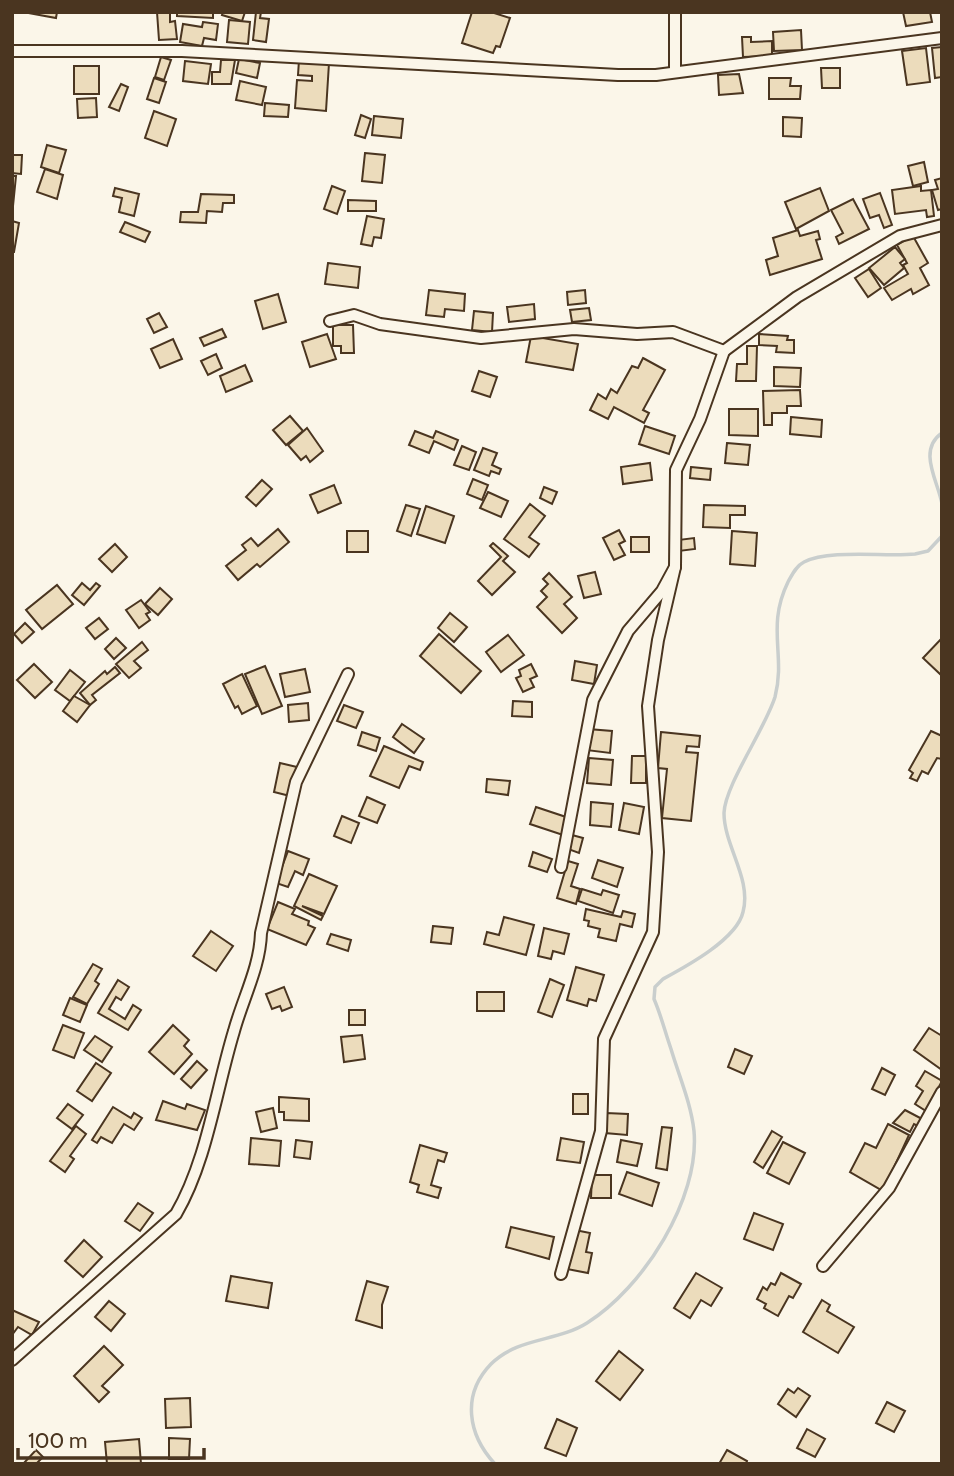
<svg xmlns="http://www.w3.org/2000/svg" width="954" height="1476" font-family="Cabin,sans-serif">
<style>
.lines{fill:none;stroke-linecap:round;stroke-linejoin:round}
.stream{stroke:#c9cecd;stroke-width:3.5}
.building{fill:#ecdcbc;stroke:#4a3520;stroke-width:2}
.street-casing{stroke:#4a3520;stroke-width:14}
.street{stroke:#fbf6e9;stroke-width:10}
</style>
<rect width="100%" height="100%" fill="#fbf6e9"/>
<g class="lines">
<g class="stream">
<path d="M942 433C917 450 938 481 942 504"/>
<path d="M495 1464C468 1435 461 1395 491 1364 518 1337 557 1342 587 1323 643 1288 700 1199 694 1131 691 1103 679 1076 671 1049 665 1032 661 1015 654 999L655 987 663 979C687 966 737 939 743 912 752 879 724 846 724 813 725 785 765 729 775 697 786 655 766 627 788 582 792 575 796 566 804 562 830 549 885 557 915 554L928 551 942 536"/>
</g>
</g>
<g class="building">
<polygon points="23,12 57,12 56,18"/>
<polygon points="157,12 170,12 170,22 175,21 177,39 159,40"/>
<polygon points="177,12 213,12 213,18 177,16"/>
<polygon points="223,12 245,12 242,21 222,15"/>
<polygon points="256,12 261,12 260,18 269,19 266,42 253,40"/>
<polygon points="472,12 491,12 510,18 500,47 496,46 493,53 462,43"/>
<polygon points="903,12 930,12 932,22 906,26"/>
<polygon points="229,20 250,22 248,44 227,42"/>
<polygon points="203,22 218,24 216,40 204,38 202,46 180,42 183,24 202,27"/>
<polygon points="801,30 802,50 774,51 773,32"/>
<polygon points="742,37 751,37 751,42 772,41 772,56 743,57"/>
<polygon points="942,47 942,77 935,78 932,48"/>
<polygon points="926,48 930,82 907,85 902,51"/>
<polygon points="161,57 171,60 164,80 155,77"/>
<polygon points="239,59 260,63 257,78 236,73"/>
<polygon points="221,60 235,60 231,84 212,84 212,72 220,72"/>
<polygon points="299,60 329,63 326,111 295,108 297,80 312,81 312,76 298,75"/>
<polygon points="185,61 211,64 208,84 183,81"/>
<rect x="74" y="66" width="25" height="28"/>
<polygon points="821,68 840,68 840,88 822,88"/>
<polygon points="739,74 743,93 719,95 718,75"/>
<polygon points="154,78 166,82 159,103 147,99"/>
<polygon points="769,78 791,78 790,86 801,86 800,99 769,99"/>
<polygon points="240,81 266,87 262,105 236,100"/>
<polygon points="121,84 128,87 119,111 109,107"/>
<polygon points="96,98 97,117 78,118 77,99"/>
<polygon points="265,103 289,105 288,117 264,116"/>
<polygon points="154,111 176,119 167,146 145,138"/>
<polygon points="361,115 371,119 365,138 355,135"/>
<polygon points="374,116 403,119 401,138 372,135"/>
<polygon points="783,117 802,118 801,137 783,136"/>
<polygon points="47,145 66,150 59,173 41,167"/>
<polygon points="365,153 385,155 382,183 362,181"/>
<polygon points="12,155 22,155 21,174 12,173"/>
<polygon points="924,162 928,182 913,186 908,166"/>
<polygon points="45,169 63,175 57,199 37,192"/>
<polygon points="12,176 16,176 12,216"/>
<polygon points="942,178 942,209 938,210 932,190 938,189 935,180"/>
<polygon points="332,186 345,191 337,214 324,209"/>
<polygon points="921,186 921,191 931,190 934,216 927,217 926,210 895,214 892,190"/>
<polygon points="115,188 139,194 134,216 119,212 122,198 113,196"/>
<polygon points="820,188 829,211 796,229 785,202"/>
<polygon points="880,193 892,225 884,228 879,215 870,218 863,199"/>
<polygon points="201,194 234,195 234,203 223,203 222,212 207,211 206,223 180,222 181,212 198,212"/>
<polygon points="853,199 869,229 839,244 836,237 843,233 831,210"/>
<polygon points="348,200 376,201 376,211 348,211"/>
<polygon points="367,216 384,219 381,238 374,237 372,246 361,244"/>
<polygon points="12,221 19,223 14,252 12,252"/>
<polygon points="125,222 150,232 145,242 120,232"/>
<polygon points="798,230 800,236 818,231 820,239 816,240 822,259 770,275 766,260 778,256 773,238"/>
<polygon points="913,236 928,263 920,268 929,285 913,294 911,289 892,300 884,288 908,274 903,265 907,263 897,245"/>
<polygon points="895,247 905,259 900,263 904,268 884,285 869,268"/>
<polygon points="328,263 360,267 358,288 325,284"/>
<polygon points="869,269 881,288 868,297 855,278"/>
<polygon points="429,290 465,294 464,311 445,309 444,317 426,315"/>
<polygon points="585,290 586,303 568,305 567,292"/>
<polygon points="278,294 286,322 263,329 255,301"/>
<polygon points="534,304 535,319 509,322 507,307"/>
<polygon points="589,308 591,320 572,322 570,310"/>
<polygon points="474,311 493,313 492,332 472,330"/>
<polygon points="159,313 167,327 154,333 147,319"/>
<polygon points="333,325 353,325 354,353 341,353 341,346 333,346"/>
<polygon points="222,329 226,337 204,346 200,338"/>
<polygon points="327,334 336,359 310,367 302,342"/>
<polygon points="759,334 788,336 787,340 794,340 794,353 776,352 777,346 759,345"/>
<polygon points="531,336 578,344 573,370 526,362"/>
<polygon points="173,339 182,359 160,368 151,349"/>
<polygon points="747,346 757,346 756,381 736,381 737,364 747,364"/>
<polygon points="216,354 222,368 208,375 201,361"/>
<polygon points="643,358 665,370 643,410 649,413 644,423 614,407 608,419 590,410 598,394 606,399 611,389 617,393 632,366 638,368"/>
<polygon points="245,365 252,381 226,392 220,376"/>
<polygon points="774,367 801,368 800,387 774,386"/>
<polygon points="479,371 497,377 490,397 472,391"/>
<polygon points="800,390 801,406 787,406 787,413 772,413 772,425 764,425 763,391"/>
<polygon points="729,409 758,409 758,436 729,435"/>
<polygon points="290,416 303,431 286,445 273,430"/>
<polygon points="791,417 822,420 821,437 790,434"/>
<polygon points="645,426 675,436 669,454 639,444"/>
<polygon points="307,428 323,451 310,462 306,456 301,460 288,445"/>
<polygon points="415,431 433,438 436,431 458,440 454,450 434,441 429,453 409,445"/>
<polygon points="727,443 750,445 748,465 725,463"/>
<polygon points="462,446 476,452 469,470 454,465"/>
<polygon points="483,448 497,453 492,465 501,469 499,474 491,471 489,476 474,470"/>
<polygon points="650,463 652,480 623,484 621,467"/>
<polygon points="691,467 711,469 710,480 690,478"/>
<polygon points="473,479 488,485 482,500 467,494"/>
<polygon points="262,480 272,489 256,506 246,497"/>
<polygon points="334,485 341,503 318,513 310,495"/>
<polygon points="544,487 557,492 552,504 540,498"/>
<polygon points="488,492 508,501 501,517 480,508"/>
<polygon points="530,504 545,516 529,537 539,544 529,557 504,539"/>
<polygon points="406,505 420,509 411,536 397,531"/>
<polygon points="704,505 745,506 745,515 730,515 730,528 703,527"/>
<polygon points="426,506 454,516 445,543 417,534"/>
<polygon points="278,529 289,542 260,567 257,564 238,580 226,566 246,550 242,545 251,538 258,546"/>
<polygon points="619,530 625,541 619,544 625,555 614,560 603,538"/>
<rect x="347" y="531" width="21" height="21"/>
<polygon points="732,531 757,533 755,566 730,564"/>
<rect x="631" y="537" width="18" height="15"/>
<polygon points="694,538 695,549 679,551 678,540"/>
<polygon points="493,543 508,556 503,561 515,572 492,595 478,581 501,557 490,546"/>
<polygon points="115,544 127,557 112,572 99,559"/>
<polygon points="595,572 601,594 584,598 578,576"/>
<polygon points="549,573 572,597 564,604 577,618 562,633 537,607 547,597 541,591 548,584 543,579"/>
<polygon points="82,583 90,590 96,583 100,586 84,605 72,595"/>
<polygon points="57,585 73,604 42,629 26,610"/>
<polygon points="160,588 172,599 158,615 145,604"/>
<polygon points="141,600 150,612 146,614 150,620 139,628 126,610"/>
<polygon points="450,613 467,627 454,642 438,628"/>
<polygon points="99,618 108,629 95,639 86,628"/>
<polygon points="25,623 34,632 22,643 14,634"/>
<polygon points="439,634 481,671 461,693 420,656"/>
<polygon points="508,635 524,655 501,672 486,652"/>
<polygon points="116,638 126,648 114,659 105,649"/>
<polygon points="942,638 942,672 940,674 923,658"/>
<polygon points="142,642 148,650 134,661 141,668 129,678 116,664"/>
<polygon points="575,661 597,665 594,684 572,680"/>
<polygon points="34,664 52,682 35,698 17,680"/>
<polygon points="531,664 537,676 530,679 534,687 523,692 516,678 521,676 519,670"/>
<polygon points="265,666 282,706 262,714 245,674"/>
<polygon points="115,667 120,673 92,695 96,700 90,705 80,693 105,671 107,674"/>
<polygon points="305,669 310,692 285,697 280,674"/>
<polygon points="70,670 85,682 70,701 55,690"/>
<polygon points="242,674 257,706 242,714 238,706 235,708 223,684"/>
<polygon points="74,696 90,705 77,722 63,711"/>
<polygon points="513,701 532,702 532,717 512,716"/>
<polygon points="308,703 309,720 289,722 288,705"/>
<polygon points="344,705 363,712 356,728 337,721"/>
<polygon points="402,724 424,739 414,753 393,737"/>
<polygon points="588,729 612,731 610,753 586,750"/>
<polygon points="931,731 942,736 942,759 937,758 928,774 922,771 917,781 910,778 913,773 909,770"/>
<polygon points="362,732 380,738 376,751 358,745"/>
<polygon points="661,732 700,736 699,747 687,746 686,752 698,753 691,821 662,818 667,769 658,768"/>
<polygon points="384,746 423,762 420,770 409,766 399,788 370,776"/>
<polygon points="632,756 646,756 646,783 631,783"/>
<polygon points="589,758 613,760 611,785 587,783"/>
<polygon points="280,763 297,767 290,796 274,792"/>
<polygon points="487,779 510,781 508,795 486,792"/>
<polygon points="367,797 385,805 377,823 359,816"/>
<polygon points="591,802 613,804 611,827 590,825"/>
<polygon points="624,803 644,807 639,834 619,830"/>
<polygon points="536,807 569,818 563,835 530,824"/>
<polygon points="342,816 359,823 351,843 334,836"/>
<polygon points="572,835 583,838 579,853 568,849"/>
<polygon points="288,851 309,859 303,875 295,871 288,887 276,883"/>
<polygon points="533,852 552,859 547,872 529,866"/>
<polygon points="598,860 623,868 617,887 592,878"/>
<polygon points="568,861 578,864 571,886 580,889 576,904 557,898"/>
<polygon points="309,874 337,886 324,914 302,906 323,916 321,920 294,906"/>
<polygon points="582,889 601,895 603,890 619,895 613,913 578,901"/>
<polygon points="278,902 295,909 292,914 309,921 308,925 315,928 306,945 267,929"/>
<polygon points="586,909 621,917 623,911 635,914 632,927 620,924 616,941 598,937 600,929 588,926 589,921 584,920"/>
<polygon points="504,917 534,925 526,955 484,944 487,932 499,935"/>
<polygon points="433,926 453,928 451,944 431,942"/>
<polygon points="544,928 569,934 564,954 553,951 551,959 538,956"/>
<polygon points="211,931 233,946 216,971 193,956"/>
<polygon points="331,934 351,940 348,951 327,944"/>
<polygon points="93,964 102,969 95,981 99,984 87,1004 73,997"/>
<polygon points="576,967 604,975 596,1001 589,999 587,1006 567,1000"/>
<polygon points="550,979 564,985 552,1017 538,1012"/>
<polygon points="118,980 129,987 121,1000 116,997 109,1009 125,1019 133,1005 141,1010 128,1030 98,1013"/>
<polygon points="284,987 292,1007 282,1011 280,1006 272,1009 266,994"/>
<rect x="477" y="992" width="27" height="19"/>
<polygon points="70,998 87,1005 80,1022 63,1015"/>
<rect x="349" y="1010" width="16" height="15"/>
<polygon points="63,1025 84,1033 74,1058 53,1050"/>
<polygon points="173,1025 189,1040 184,1046 192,1054 174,1074 149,1052"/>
<polygon points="929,1028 942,1036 942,1070 914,1050"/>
<polygon points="362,1035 365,1059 344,1062 341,1037"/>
<polygon points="95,1036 112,1047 102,1062 84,1050"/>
<polygon points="735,1049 752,1056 744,1074 728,1067"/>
<polygon points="197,1061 207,1070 191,1088 181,1079"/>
<polygon points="96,1063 111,1073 92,1101 77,1091"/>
<polygon points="882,1068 895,1075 885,1095 872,1089"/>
<polygon points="925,1071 942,1081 926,1111 915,1104 923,1091 916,1086"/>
<rect x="573" y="1094" width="15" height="20"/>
<polygon points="279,1097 309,1099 309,1121 284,1120 284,1112 279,1112"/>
<polygon points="163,1101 185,1109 187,1104 205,1110 197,1130 156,1120"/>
<polygon points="68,1104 83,1115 72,1129 57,1118"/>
<polygon points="113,1107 131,1118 134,1113 142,1118 134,1130 124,1124 112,1143 101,1137 97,1143 92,1140"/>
<polygon points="273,1108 277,1128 261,1132 256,1112"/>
<polygon points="905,1110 924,1120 920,1127 914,1124 910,1132 893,1123"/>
<polygon points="606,1113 628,1114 627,1135 605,1133"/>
<polygon points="888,1124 909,1135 883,1191 850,1172 865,1143 876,1148"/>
<polygon points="76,1126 86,1134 70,1156 74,1159 65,1172 50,1161"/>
<polygon points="662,1127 672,1128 667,1170 656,1168"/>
<polygon points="772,1131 782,1137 763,1168 754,1162"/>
<polygon points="251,1138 281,1141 279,1166 249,1164"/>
<polygon points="561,1138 584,1142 580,1163 557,1160"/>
<polygon points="296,1140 312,1142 310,1159 294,1157"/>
<polygon points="621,1140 642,1144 637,1166 617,1162"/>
<polygon points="783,1142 805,1153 789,1184 767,1173"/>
<polygon points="420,1145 447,1153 444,1162 438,1160 431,1185 441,1188 438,1198 417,1192 419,1185 410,1182"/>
<polygon points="627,1172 659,1183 652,1206 619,1194"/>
<polygon points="592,1175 611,1175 611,1198 591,1198"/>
<polygon points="138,1203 153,1213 140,1231 125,1221"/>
<polygon points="754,1213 783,1224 773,1250 744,1239"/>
<polygon points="511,1227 554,1237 549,1259 506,1247"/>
<polygon points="575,1230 590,1233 586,1252 592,1253 588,1273 567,1269"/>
<polygon points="84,1240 102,1257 83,1277 65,1261"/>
<polygon points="696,1273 722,1288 711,1306 701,1300 690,1318 674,1308"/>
<polygon points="781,1273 801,1284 793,1298 789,1296 778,1316 764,1308 766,1304 757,1299 763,1287 767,1290 771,1283 775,1285"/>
<polygon points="231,1276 272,1283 268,1308 226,1301"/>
<polygon points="367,1281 388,1287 382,1305 382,1328 356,1320"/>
<polygon points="822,1300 830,1305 827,1311 854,1327 838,1353 803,1332"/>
<polygon points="109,1301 125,1314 111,1331 95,1317"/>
<polygon points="12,1310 39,1322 32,1335 18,1327 12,1335"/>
<polygon points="104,1346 123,1365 102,1386 109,1392 99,1402 74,1376"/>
<polygon points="619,1351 643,1370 620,1400 596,1381"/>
<polygon points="798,1388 810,1396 796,1417 778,1404 788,1389 794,1393"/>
<polygon points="190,1398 191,1427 166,1428 165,1399"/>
<polygon points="887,1402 905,1411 894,1432 876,1423"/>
<polygon points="557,1419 577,1428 566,1456 545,1448"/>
<polygon points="807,1429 825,1439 815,1457 797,1448"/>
<polygon points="169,1438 190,1439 189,1459 169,1459"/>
<polygon points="139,1439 141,1464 107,1464 105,1442"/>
<polygon points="36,1450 43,1457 36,1464 23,1464"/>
<polygon points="727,1450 747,1461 746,1464 719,1464"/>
</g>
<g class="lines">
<defs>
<g id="street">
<polyline points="12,51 182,51 618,75 656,75 942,38"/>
<polyline points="675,72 675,12"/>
<polyline points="330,321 354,315 380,324 481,338 574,329 637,334 673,332 724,351 797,297 900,236 942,225"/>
<polyline points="561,867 593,700 628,631 662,591 675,567 676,470 700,419 724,351"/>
<polyline points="823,1266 889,1188 942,1092"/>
<polyline points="561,1274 601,1131 604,1039 653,932 658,852 648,706 658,640 675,567"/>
<path d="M12 1360 176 1214C207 1161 216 1090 234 1031 243 998 260 967 261 933L296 782 348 674"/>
</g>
</defs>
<use href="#street" class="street-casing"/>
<use href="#street" class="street"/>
</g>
<rect width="954" height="1476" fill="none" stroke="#4a3520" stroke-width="28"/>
<path d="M18 1448v10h186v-10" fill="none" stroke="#4a3520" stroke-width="3.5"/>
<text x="28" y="1448" font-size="21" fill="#4a3520" stroke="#fbf6e9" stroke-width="5" paint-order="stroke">100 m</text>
</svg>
